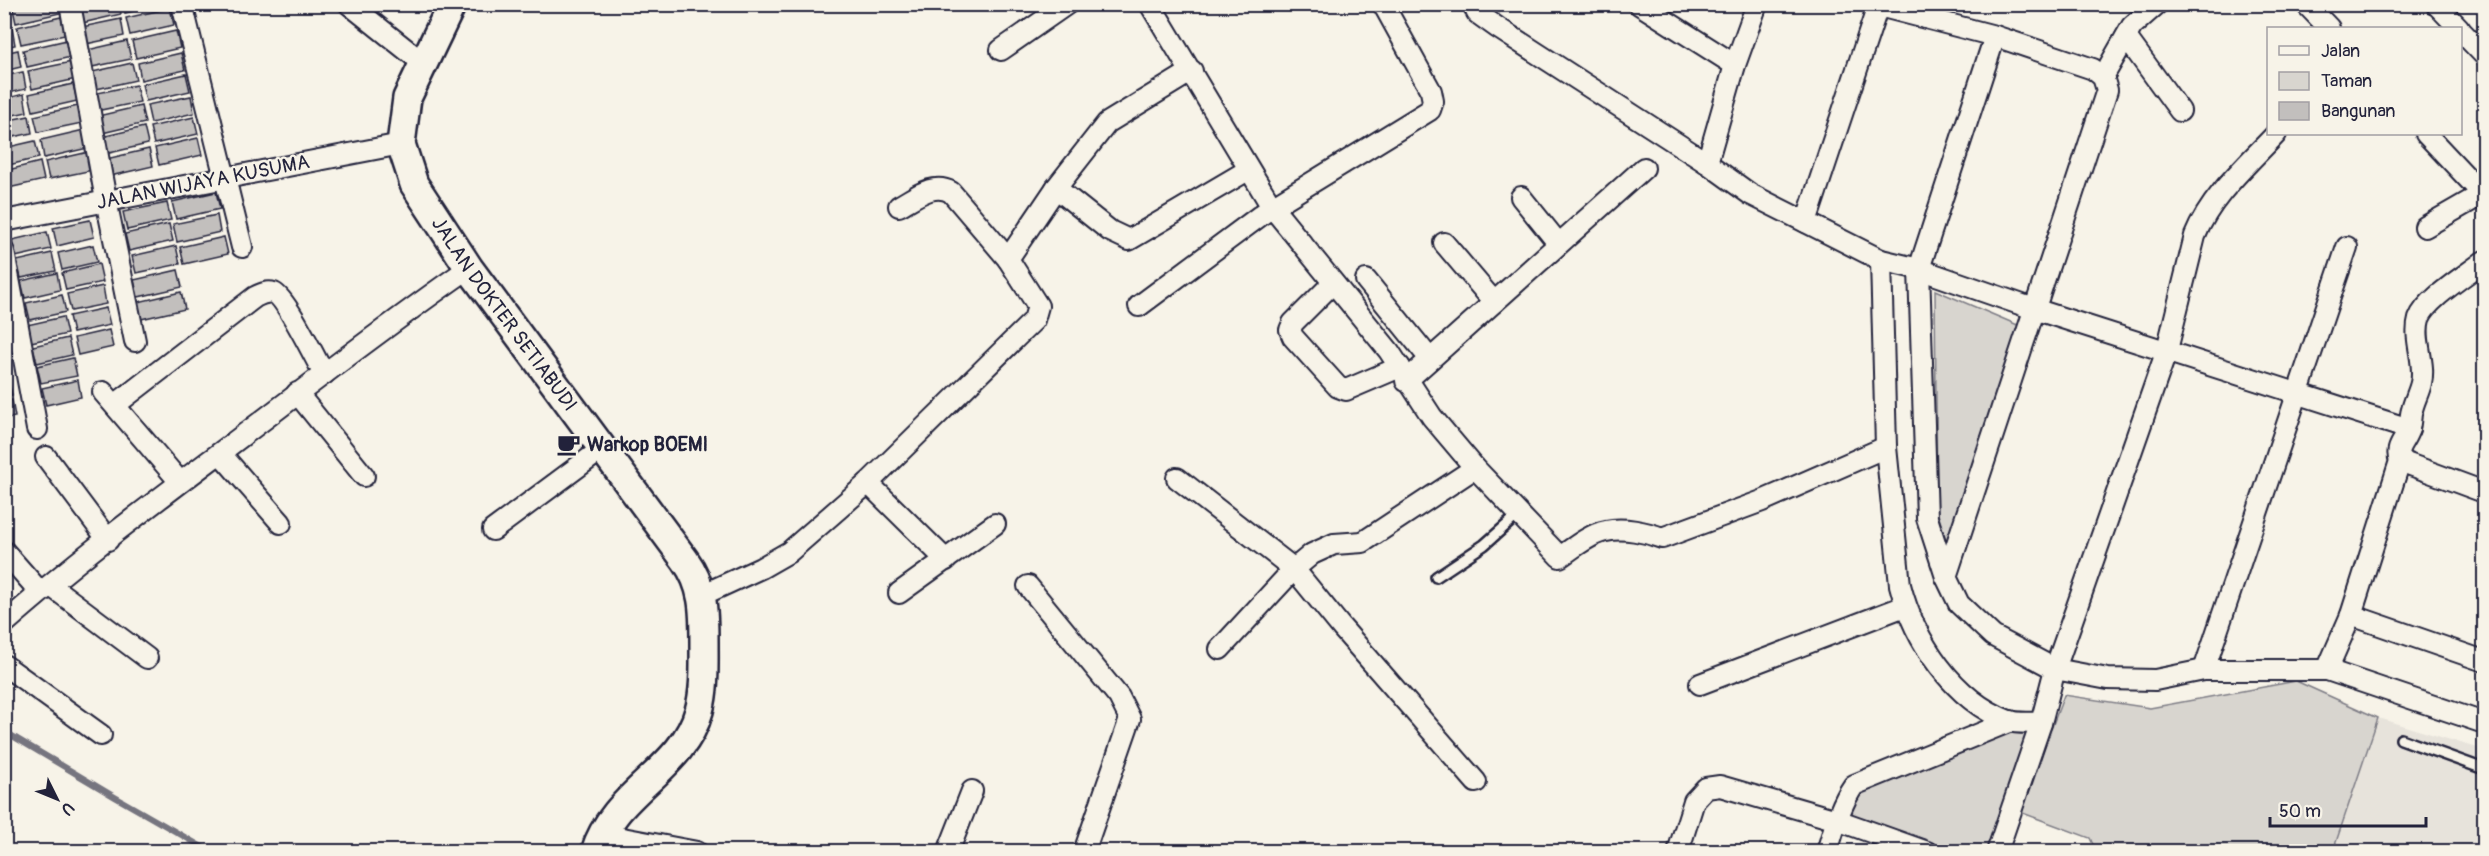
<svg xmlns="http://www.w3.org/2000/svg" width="2489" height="856" font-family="Pangolin,sans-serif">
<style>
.built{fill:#e7e3db}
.green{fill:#d8d5cf;stroke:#7d7c85;stroke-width:1.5}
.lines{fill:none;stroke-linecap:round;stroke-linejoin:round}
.stream{stroke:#76747f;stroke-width:6}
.building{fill:#c2bfbd;stroke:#22223b;stroke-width:1.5}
.lane-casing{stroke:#22223b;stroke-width:14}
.street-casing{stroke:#22223b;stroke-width:24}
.secondary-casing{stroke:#22223b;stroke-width:32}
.lane{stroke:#f7f3e8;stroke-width:9}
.street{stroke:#f7f3e8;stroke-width:20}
.secondary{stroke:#f7f3e8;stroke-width:27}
.labels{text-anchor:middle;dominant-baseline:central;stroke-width:4.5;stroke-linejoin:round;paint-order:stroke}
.street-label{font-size:20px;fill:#22223b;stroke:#f7f3e8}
.poi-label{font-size:20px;font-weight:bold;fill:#22223b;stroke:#f7f3e8;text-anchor:start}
</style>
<rect width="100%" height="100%" fill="#f7f3e8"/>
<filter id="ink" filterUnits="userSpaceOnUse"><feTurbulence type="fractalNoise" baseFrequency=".0167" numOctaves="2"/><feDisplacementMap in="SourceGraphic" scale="12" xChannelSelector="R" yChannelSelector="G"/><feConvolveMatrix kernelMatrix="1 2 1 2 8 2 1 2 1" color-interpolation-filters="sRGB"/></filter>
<g filter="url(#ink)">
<polygon class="built" points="2378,718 2484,750 2484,851 2333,852"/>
<g class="green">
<polygon points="1935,290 2020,326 1950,552 1937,511"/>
<polygon points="2296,681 2378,718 2333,851 2096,851 2090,838 2020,812 2064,695 2150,708"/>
<polygon points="2013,730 2028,733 1988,851 1952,851 1849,816 1860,791"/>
</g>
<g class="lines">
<polyline class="stream" points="4,731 115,797 211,852"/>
</g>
<g class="building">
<polygon points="58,4 60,13 16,23 12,5"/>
<polygon points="83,4 119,4 121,14 78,24 74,7"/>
<polygon points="123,4 165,4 125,13"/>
<polygon points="4,6 7,6 11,23 4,24"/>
<polygon points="170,8 174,25 130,35 126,18"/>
<polygon points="61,17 65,35 21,44 17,27"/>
<polygon points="121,19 124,36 81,45 77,28"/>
<polygon points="12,28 15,45 4,47 4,29"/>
<polygon points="176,31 180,48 136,58 132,41"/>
<polygon points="67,40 71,57 27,67 23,50"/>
<polygon points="127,41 131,59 87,68 83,51"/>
<polygon points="18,50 21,67 4,71 4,53"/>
<polygon points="181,53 185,70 141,80 138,63"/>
<polygon points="72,62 76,79 32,89 28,71"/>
<polygon points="132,63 136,80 92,90 88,73"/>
<polygon points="23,72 26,89 4,94 4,76"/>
<polygon points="186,74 190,91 146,101 142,84"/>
<polygon points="73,84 77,101 33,111 29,94"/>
<polygon points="136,85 140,102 96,111 93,94"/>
<polygon points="24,94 27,112 4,117 4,99"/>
<polygon points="191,96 194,113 151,123 147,105"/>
<polygon points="78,106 82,123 38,132 34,116"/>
<polygon points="141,106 145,123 102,133 98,116"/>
<polygon points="29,116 32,133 4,139 4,121"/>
<polygon points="194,117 198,134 154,144 150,127"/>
<polygon points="144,127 148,144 105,154 101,137"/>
<polygon points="84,130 88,148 44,158 41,140"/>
<polygon points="198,138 202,155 159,165 155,148"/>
<polygon points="35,141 39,158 4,166 4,148"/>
<polygon points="149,149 153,166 110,176 106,159"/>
<polygon points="89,152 93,170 49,179 45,162"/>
<polygon points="40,162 44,180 4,189 4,171"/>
<polygon points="216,192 220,209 176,219 172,202"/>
<polygon points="167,203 171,220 127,230 123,212"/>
<polygon points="217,215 220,232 177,242 173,224"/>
<polygon points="90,220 94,237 57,246 53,228"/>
<polygon points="169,224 173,241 129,251 125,234"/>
<polygon points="47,232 51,249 15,257 12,240"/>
<polygon points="224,237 228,254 184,264 180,247"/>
<polygon points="93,245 97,262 62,270 58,253"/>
<polygon points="176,246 180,264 136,273 132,256"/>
<polygon points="52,253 56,271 21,278 17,261"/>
<polygon points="99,264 103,282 66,290 62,273"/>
<polygon points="178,270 182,287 138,297 134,280"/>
<polygon points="57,273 60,290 25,298 21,281"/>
<polygon points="103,286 106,304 71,311 67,294"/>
<polygon points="181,292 185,309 141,319 138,302"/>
<polygon points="62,295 66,312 30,320 26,303"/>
<polygon points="106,308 110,325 73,333 69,316"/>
<polygon points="63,317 67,334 31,342 27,325"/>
<polygon points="109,330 113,347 78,355 74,338"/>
<polygon points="68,338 72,355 37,363 33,346"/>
<polygon points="73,358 77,376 41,383 37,366"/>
<polygon points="8,378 12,395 4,397 4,379"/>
<polygon points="78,380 81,397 46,405 42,388"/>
<polygon points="12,400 15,417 4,419 4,401"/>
</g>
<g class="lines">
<defs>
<g id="lane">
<polyline points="1436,577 1484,545 1519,514"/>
<polyline points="2401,739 2484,769"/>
</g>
<g id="street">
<polyline points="70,4 106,200 135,341"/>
<polyline points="182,4 242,247"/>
<polyline points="349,4 423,63"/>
<path d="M1150 4 1272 207 1389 351 1432 417 1475 468 1560 557C1573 548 1590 534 1606 531 1623 527 1647 532 1662 538L1762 501 1886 447"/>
<polyline points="1473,4 1477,13 1498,28 1707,163 1750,194 1881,260 1919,269 2034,309 2409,429"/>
<polyline points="1639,4 1735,65"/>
<polyline points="1871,4 1995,36 2093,69 2103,77 2107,90 1946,577"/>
<polyline points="2306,4 2329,28"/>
<polyline points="2436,4 2459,28"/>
<polyline points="2460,30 2484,55"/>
<polyline points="1995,36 1919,269 1927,518 1946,577 1959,604 1993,636 2055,669 2108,679 2155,680 2204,670 2327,670 2484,723"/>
<polyline points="2126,37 2180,111"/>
<polyline points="1001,50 1067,4"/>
<polyline points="2103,77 2132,26 2157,4"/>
<polyline points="2426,134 2476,187 2484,193"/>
<polyline points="1707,163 1735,65 1757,4"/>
<polyline points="1056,188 1110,231 1129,240 1248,170"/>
<polyline points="1521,197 1558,243"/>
<polyline points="4,221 401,144"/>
<polyline points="1806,222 1878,6"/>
<polyline points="2425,227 2484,193"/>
<polyline points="1444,243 1494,302"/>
<polyline points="4,252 37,429"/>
<polyline points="1008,259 1056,188 1107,123 1192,71"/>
<path d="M1881 260 1886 447 1900 585C1914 640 1953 700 2009 721 2018 724 2032 722 2041 723"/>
<polyline points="1366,280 1430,359"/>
<polyline points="1333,283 1293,323 1290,330 1293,337 1338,387 1346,390 1400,367"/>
<polyline points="1139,306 1272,207 1430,110 1433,101 1431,91 1383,4"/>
<polyline points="1406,381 1644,168"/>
<polyline points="103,392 180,482"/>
<polyline points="297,393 364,476"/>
<path d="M115 405 255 297C261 294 267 291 274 293 286 298 316 360 324 374"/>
<polyline points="220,453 281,523"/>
<polyline points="46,457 108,540"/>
<polyline points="2400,461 2484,492"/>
<polyline points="1177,478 1294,569 1342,628 1476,782"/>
<polyline points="868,483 946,560"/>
<polyline points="493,530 602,449"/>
<polyline points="4,551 40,592"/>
<polyline points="51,586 147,658"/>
<polyline points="1028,586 1119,697 1130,719 1084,852"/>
<polyline points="899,593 995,524"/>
<path d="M702 595 761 568 789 552 868 483 1034 320 1038 306 1008 259 951 192C933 182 916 197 899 206"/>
<polyline points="2351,615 2484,661"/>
<path d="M4 624C73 563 148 507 221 452 303 390 384 327 469 268"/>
<polyline points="1220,649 1294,569 1312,554 1334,544 1363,542 1475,468"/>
<polyline points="4,665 101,735"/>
<polyline points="2204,670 2347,247"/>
<path d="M2327 670 2351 615 2400 461C2394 447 2406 441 2409 428 2411 422 2410 415 2412 410 2414 401 2419 392 2421 383 2426 362 2413 340 2419 319 2426 299 2468 274 2484 261"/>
<polyline points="1700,684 1905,606"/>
<polyline points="601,834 697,852"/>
<polyline points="948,852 972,791"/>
<polyline points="1678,852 1694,801 1706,788 1720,786 1837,820 1927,852"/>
<path d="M1827 852C1834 829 1840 805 1854 785L2011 721"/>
<path d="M1997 852 2041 723 2055 669 2167 350 2195 236C2211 196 2247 165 2276 134"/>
</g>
<g id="secondary">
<path id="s1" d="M452 4 407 98 401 144 414 184 469 268 685 560C704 586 704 611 704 642 704 665 705 689 699 711 683 770 613 792 595 852"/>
</g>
</defs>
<use href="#lane" class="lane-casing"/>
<use href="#street" class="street-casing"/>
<use href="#secondary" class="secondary-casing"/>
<use href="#lane" class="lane"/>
<use href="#street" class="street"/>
<use href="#secondary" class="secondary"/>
</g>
</g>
<defs>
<symbol id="cafe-bare" viewBox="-9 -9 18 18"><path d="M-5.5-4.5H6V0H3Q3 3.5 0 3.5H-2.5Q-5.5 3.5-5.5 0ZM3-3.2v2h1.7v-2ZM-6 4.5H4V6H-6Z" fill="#22223b" stroke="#f7f3e8" stroke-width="2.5" paint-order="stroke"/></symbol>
</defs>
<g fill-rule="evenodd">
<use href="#cafe-bare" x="552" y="428" width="33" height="33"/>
</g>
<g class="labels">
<g class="street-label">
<text transform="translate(203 182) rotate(-11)">JALAN WIJAYA KUSUMA</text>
<text stroke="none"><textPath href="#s1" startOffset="351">JALAN DOKTER SETIABUDI</textPath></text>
</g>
<g class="poi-label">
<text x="587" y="444">Warkop BOEMI</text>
</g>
</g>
<rect width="2489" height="856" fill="none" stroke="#f7f3e8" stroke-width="24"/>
<rect x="12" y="12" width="2465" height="832" fill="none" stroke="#22223b" stroke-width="2" filter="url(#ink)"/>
<rect x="2267" y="27" width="195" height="108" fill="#f7f3e8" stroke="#a29fa3" stroke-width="1.5"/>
<rect x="2279" y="46" width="30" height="9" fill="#f7f3e8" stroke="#a29fa3" stroke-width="1.5"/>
<text x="2321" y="57" font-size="18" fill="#22223b">Jalan</text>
<rect x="2279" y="72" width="30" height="18" fill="#d8d5cf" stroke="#a29fa3" stroke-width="1.5"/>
<text x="2321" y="87" font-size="18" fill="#22223b">Taman</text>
<rect x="2279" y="102" width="30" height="18" fill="#c2bfbd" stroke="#a29fa3" stroke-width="1.5"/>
<text x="2321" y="117" font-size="18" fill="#22223b">Bangunan</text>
<g transform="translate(57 799) rotate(133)" stroke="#f7f3e8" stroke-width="4.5" paint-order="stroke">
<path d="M0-4.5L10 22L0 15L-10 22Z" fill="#22223b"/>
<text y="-9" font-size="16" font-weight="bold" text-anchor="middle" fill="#22223b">U</text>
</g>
<path d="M2270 817v9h156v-9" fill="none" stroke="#22223b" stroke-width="3"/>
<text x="2279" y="817" font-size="18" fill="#22223b" stroke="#f7f3e8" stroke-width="4.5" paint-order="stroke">50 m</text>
</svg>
